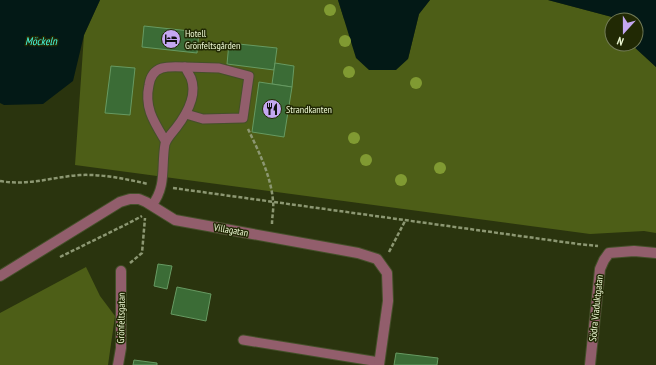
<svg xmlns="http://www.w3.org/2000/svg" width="656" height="365" font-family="'PT Sans Narrow',sans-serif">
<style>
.green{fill:#4d5e17}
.water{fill:#031916}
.building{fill:#3b6c36;stroke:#679a62}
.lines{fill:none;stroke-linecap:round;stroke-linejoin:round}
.lane-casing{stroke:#45502a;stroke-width:11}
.street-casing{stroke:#45502a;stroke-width:12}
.path{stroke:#8c9772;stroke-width:2.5;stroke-dasharray:4 2;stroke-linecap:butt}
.lane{stroke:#925e6c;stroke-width:9}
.street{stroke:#925e6c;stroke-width:10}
.tree{fill:#809a32}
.labels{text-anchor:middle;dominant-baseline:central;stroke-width:3;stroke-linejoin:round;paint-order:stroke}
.poi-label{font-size:10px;fill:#eef9d5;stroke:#212904;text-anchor:start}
.street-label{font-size:10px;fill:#eef9d5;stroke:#212904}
.water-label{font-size:11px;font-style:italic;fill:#46fee5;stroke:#212904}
</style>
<rect width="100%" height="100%" fill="#2a340e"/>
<g class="green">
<polygon points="100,0 338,0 344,19 408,59 419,14 430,0 548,0 612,17 614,20 612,20 612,44 631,44 656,67 656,233 644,231 590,234 75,165 84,35"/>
<polygon points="86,267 100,296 115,316 108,365 0,365 0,313"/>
</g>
<g class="water">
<polygon points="0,0 100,0 84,35 73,81 43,104 4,105 0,103"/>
<polygon points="338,0 430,0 419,14 408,59 396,70 369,70 356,58"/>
<polygon points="548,0 656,0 656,67 631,44 636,44 636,20 614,20 612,17"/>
</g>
<g class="building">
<polygon points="144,26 199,32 197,53 142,47"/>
<polygon points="229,43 277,48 274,70 227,64"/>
<polygon points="275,63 294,66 292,87 272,84"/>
<polygon points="111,66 135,68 130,115 105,113"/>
<polygon points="259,82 292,87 284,137 252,132"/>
<polygon points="158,264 172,266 167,289 154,286"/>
<polygon points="177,287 211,294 206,321 171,314"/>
<polygon points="396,353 438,358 437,365 394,365"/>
<polygon points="134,360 157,363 157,365 133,365"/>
</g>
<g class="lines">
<defs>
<g id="lane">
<polyline points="185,67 219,68 249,76 243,118 203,119 186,114"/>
<path d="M152 205C167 186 161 166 165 144 167 138 172 133 176 128 186 115 198 96 191 78 189 74 187 71 185 67 168 66 152 65 149 85 144 108 154 122 166 142"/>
<polyline points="243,340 379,362"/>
</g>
<g id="street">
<polyline points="0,276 120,202 130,199 139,199 146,202 175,220 358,253 377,259 387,273 388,301 379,365"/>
<polyline points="118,365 121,348 121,271"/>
<polyline points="590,365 600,269 604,260 609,253 634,251 656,253"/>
</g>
</defs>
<use href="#lane" class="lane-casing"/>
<use href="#street" class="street-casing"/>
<g class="path">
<path d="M248 129C259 152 271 176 273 201 274 209 272 216 272 224"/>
<path d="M0 181C28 186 53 177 80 175 103 174 126 179 148 184"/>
<polyline points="173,188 578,244 598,246"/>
<polyline points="389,252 405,221"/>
<polyline points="60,257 127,224 142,216"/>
<polyline points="130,263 142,253 145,218"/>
</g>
<use href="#lane" class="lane"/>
<use href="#street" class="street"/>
</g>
<g class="tree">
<circle cx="330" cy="10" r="6"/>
<circle cx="345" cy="41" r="6"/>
<circle cx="349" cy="72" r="6"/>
<circle cx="416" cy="83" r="6"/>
<circle cx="354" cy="138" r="6"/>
<circle cx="366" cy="160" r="6"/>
<circle cx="440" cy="168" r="6"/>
<circle cx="401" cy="180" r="6"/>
</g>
<defs>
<symbol id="hotel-disc" viewBox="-11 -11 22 22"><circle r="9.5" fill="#c4a7f1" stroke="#212904"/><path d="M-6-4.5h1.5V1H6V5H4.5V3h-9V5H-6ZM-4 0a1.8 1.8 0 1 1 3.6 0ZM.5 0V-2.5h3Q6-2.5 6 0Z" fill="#111"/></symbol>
<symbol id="restaurant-disc" viewBox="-11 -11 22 22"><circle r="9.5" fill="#c4a7f1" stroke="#212904"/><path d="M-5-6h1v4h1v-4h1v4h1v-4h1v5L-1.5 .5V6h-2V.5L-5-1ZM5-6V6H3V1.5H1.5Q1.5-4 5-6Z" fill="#111"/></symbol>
</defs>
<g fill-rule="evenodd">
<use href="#hotel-disc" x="160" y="28" width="22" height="22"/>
<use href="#restaurant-disc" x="261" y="98" width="22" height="22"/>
</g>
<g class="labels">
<g class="poi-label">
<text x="185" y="33">Hotell<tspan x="185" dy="12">Grönfeltsgården</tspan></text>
<text x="286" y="109">Strandkanten</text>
</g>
<g class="street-label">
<text transform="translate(231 230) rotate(10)">Villagatan</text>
<text transform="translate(596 308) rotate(-84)">Södra Viaduktgatan</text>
<text transform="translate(121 318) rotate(-89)">Grönfeltsgatan</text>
</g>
<g class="water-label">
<text x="41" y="41">Möckeln</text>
</g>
</g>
<g transform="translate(624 32) rotate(201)"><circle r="19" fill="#212904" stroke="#737c58"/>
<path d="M0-3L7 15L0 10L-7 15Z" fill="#c4a7f1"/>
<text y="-6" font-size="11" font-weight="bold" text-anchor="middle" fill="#eef9d5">N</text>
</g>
</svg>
